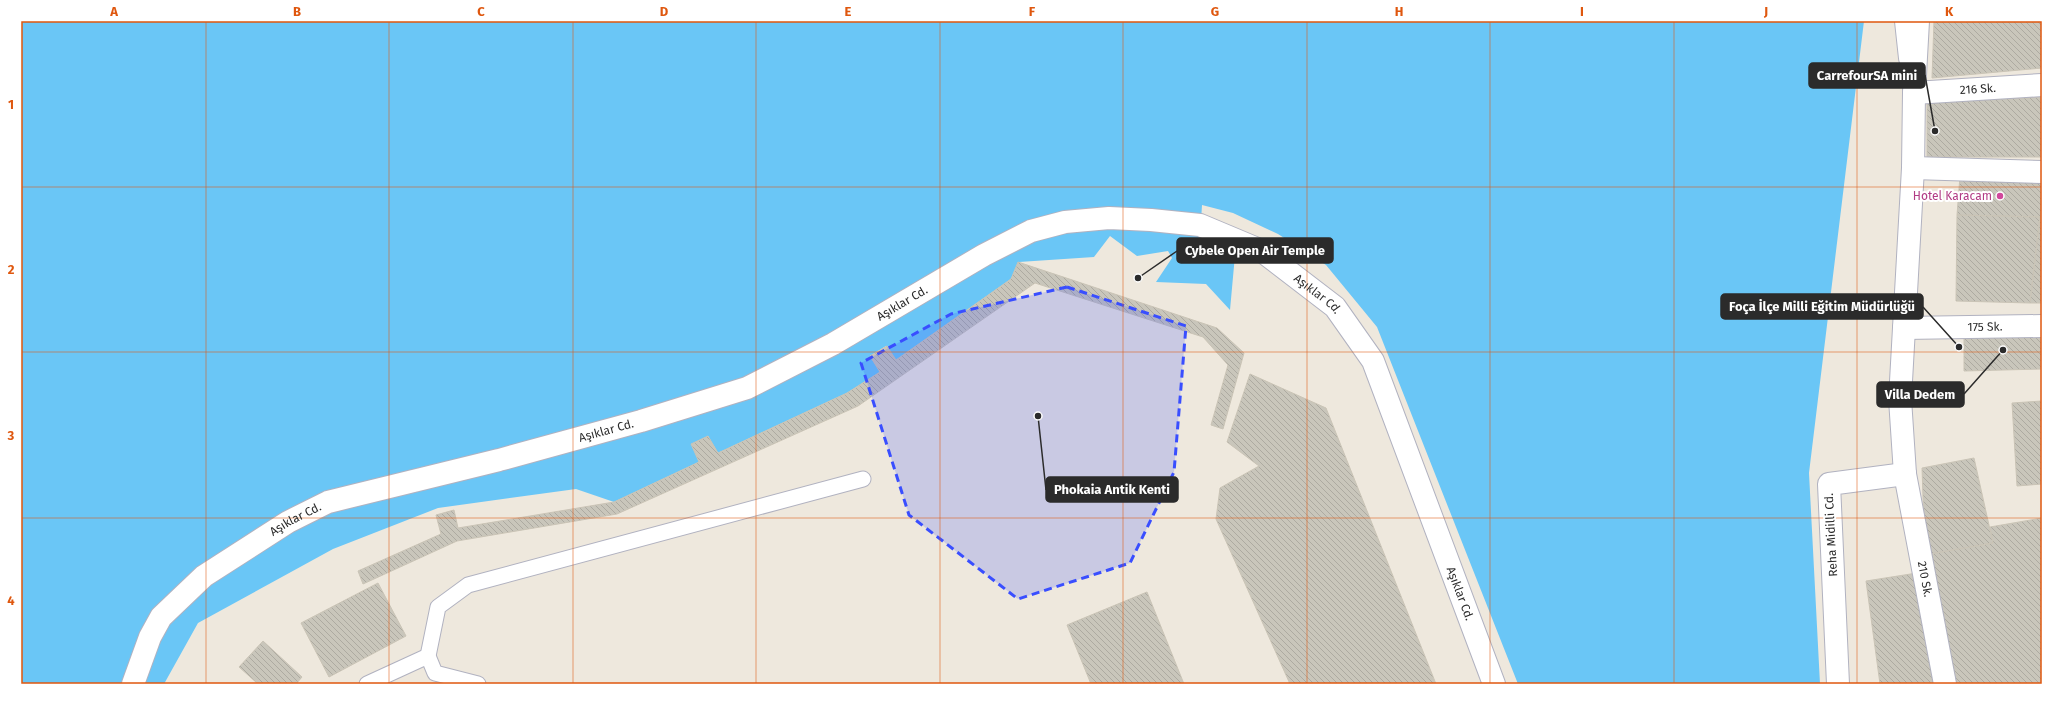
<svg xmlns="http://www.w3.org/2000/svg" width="2063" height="705" font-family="'Fira Sans',sans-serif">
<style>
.water{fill:#6ac6f6}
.building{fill:url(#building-back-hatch);stroke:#cac4b6}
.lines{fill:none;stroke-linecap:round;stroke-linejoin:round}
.service-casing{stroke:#b1b2c0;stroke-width:17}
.pedestrian-casing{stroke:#b1b2c0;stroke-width:24}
.minor-casing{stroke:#b1b2c0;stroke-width:24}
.tertiary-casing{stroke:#b1b2c0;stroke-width:24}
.service{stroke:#fff;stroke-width:15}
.pedestrian{stroke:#fff;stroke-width:22}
.minor{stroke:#fff;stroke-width:22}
.tertiary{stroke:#fff;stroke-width:22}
.marked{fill:#394eff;fill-opacity:0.2;stroke:#394eff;stroke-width:3;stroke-dasharray:8 5;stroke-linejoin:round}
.grid{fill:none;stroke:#df570e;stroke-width:1;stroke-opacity:0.55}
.hotel-dot{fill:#d1479c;stroke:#fff;stroke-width:1.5}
.labels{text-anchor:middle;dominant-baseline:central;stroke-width:4;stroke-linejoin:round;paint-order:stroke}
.street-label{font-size:12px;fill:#2b2b2b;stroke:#fff}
.hotel-label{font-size:12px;fill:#b23c85;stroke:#fff;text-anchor:end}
.leader{fill:none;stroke:#2b2b2b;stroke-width:1.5}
.callout-dot{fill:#2b2b2b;stroke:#fff;stroke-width:1.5}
.callout{fill:#2b2b2b;stroke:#2b2b2b;stroke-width:1.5}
.callout-label{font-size:13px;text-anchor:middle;font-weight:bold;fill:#fff}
.neatline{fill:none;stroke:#df570e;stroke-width:1.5}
.grid-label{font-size:13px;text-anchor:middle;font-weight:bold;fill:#df570e}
</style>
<defs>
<pattern id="building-back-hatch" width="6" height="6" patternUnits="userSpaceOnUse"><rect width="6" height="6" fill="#c9c6bb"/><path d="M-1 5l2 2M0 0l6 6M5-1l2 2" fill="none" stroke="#adaaa1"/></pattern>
</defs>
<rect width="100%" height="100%" fill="#eee8dd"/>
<polygon class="water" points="21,21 1864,21 1809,473 1820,684 1518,684 1377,327 1326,265 1278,234 1233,213 1202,205 1200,237 1235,255 1230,310 1206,284 1156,282 1172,258 1168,251 1137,256 1110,236 1094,257 1019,262 1011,279 896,360 886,346 870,356 880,372 847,393 718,453 708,436 699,462 614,502 576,489 438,508 333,549 198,623 164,684 21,684"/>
<g class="building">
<polygon points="1934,21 2042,21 2042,68 1932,78"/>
<polygon points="2042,97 2042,157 1927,157 1927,103"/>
<polygon points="1960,176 2042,178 2042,217 1957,215"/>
<polygon points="1957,215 2040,217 2030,303 1956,301"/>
<polygon points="2040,217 2042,217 2042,303 2030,303"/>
<polygon points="1018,262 1217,328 1244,353 1223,429 1211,425 1228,365 1203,337 1035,283 858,406 617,514 457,541 363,584 358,571 441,534 436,515 454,510 458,528 614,502 699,462 691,444 708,436 718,453 847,393 880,372 870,356 887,346 896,360 1011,279"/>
<polygon points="2042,329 2042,369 1964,371 1964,331"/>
<polygon points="1250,374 1326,408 1436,684 1290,684 1216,519 1220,488 1259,466 1227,442"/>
<polygon points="2042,401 2042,484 2017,486 2012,403"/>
<polygon points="1974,458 1993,543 1925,555 1922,468"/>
<polygon points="2042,518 2042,684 1948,684 1925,555 1993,543 1990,527"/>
<polygon points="1917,573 1933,683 1880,684 1866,581"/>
<polygon points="378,583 406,636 329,677 301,623"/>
<polygon points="1147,592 1184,684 1091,684 1067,625"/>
<polygon points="263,641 302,677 296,684 258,684 239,667"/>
</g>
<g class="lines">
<defs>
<g id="service">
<polyline points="367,684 428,656"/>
<polyline points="478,684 435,673 428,656 438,607 468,585 863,479"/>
</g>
<g id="pedestrian">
<polyline points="1906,21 1910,58"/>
<path id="s1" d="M133 684 150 637 161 617 204 576 288 522 328 502 499 460 641 421 747 388 833 344 984 255 1031 231 1065 222 1109 218 1151 220 1200 225 1262 251 1335 307 1373 361 1494 684"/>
<polyline points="1838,684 1829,484 1905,474"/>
</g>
<g id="minor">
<path id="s2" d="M1914 93 2042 85"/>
<polyline points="1913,168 2042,172"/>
<path id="s3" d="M1904 328 2042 326"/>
<path id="s4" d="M1905 474 1945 684"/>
</g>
<polyline id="tertiary" points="1905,474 1900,399 1913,168 1914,93 1918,21"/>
</defs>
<use href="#service" class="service-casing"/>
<use href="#pedestrian" class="pedestrian-casing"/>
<use href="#minor" class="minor-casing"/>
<use href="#tertiary" class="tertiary-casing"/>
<use href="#service" class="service"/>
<use href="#pedestrian" class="pedestrian"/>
<use href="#minor" class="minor"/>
<use href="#tertiary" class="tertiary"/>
</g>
<path class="marked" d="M1067 287 1186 326 1174 472 1130 563 1018 599 909 515 861 363 951 314Z"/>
<path class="grid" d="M206 21V684M389 21V684M573 21V684M756 21V684M940 21V684M1123 21V684M1307 21V684M1490 21V684M1674 21V684M1857 21V684M21 187H2042M21 352H2042M21 518H2042"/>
<circle class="hotel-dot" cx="2000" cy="196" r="4"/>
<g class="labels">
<g class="street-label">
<text stroke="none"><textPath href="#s2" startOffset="64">216 Sk.</textPath></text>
<text stroke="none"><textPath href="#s1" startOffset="1344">Aşıklar Cd.</textPath></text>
<text stroke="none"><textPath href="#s1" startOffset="888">Aşıklar Cd.</textPath></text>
<text stroke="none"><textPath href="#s3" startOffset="81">175 Sk.</textPath></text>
<text stroke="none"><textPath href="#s1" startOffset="564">Aşıklar Cd.</textPath></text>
<text stroke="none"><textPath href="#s1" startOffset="240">Aşıklar Cd.</textPath></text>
<text transform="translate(1831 535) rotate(-93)">Reha Midilli Cd.</text>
<text stroke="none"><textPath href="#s4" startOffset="107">210 Sk.</textPath></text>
<text stroke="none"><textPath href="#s1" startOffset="1680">Aşıklar Cd.</textPath></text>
</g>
<g class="hotel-label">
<text x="1992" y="196">Hotel Karacam</text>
</g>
</g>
<path class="leader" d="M1935 131L1925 75M1138 278L1177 251M1959 347L1923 307M2003 350L1964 394M1038 416L1046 490"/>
<g class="callout-dot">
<circle cx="1935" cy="131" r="4"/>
<circle cx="1138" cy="278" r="4"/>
<circle cx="1959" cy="347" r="4"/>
<circle cx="2003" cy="350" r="4"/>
<circle cx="1038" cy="416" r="4"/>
</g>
<g class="callout">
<rect x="1809" y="63" width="116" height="25" rx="4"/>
<rect x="1177" y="238" width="156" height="25" rx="4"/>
<rect x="1721" y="294" width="202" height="25" rx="4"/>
<rect x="1877" y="382" width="87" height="25" rx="4"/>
<rect x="1046" y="477" width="132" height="25" rx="4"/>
</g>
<g class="callout-label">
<text x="1867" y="80">CarrefourSA mini</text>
<text x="1255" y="255">Cybele Open Air Temple</text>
<text x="1822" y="311">Foça İlçe Milli Eğitim Müdürlüğü</text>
<text x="1920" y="399">Villa Dedem</text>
<text x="1112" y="494">Phokaia Antik Kenti</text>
</g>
<rect width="2063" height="705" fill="none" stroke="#ffffff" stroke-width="44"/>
<rect x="22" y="22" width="2019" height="661" class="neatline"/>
<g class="grid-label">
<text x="114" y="16">A</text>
<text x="297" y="16">B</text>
<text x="481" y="16">C</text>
<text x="664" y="16">D</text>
<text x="848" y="16">E</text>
<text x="1032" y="16">F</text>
<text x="1215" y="16">G</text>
<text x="1399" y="16">H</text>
<text x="1582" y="16">I</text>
<text x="1766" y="16">J</text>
<text x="1949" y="16">K</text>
<text x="11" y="109">1</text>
<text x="11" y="274">2</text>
<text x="11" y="440">3</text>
<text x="11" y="605">4</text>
</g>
</svg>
